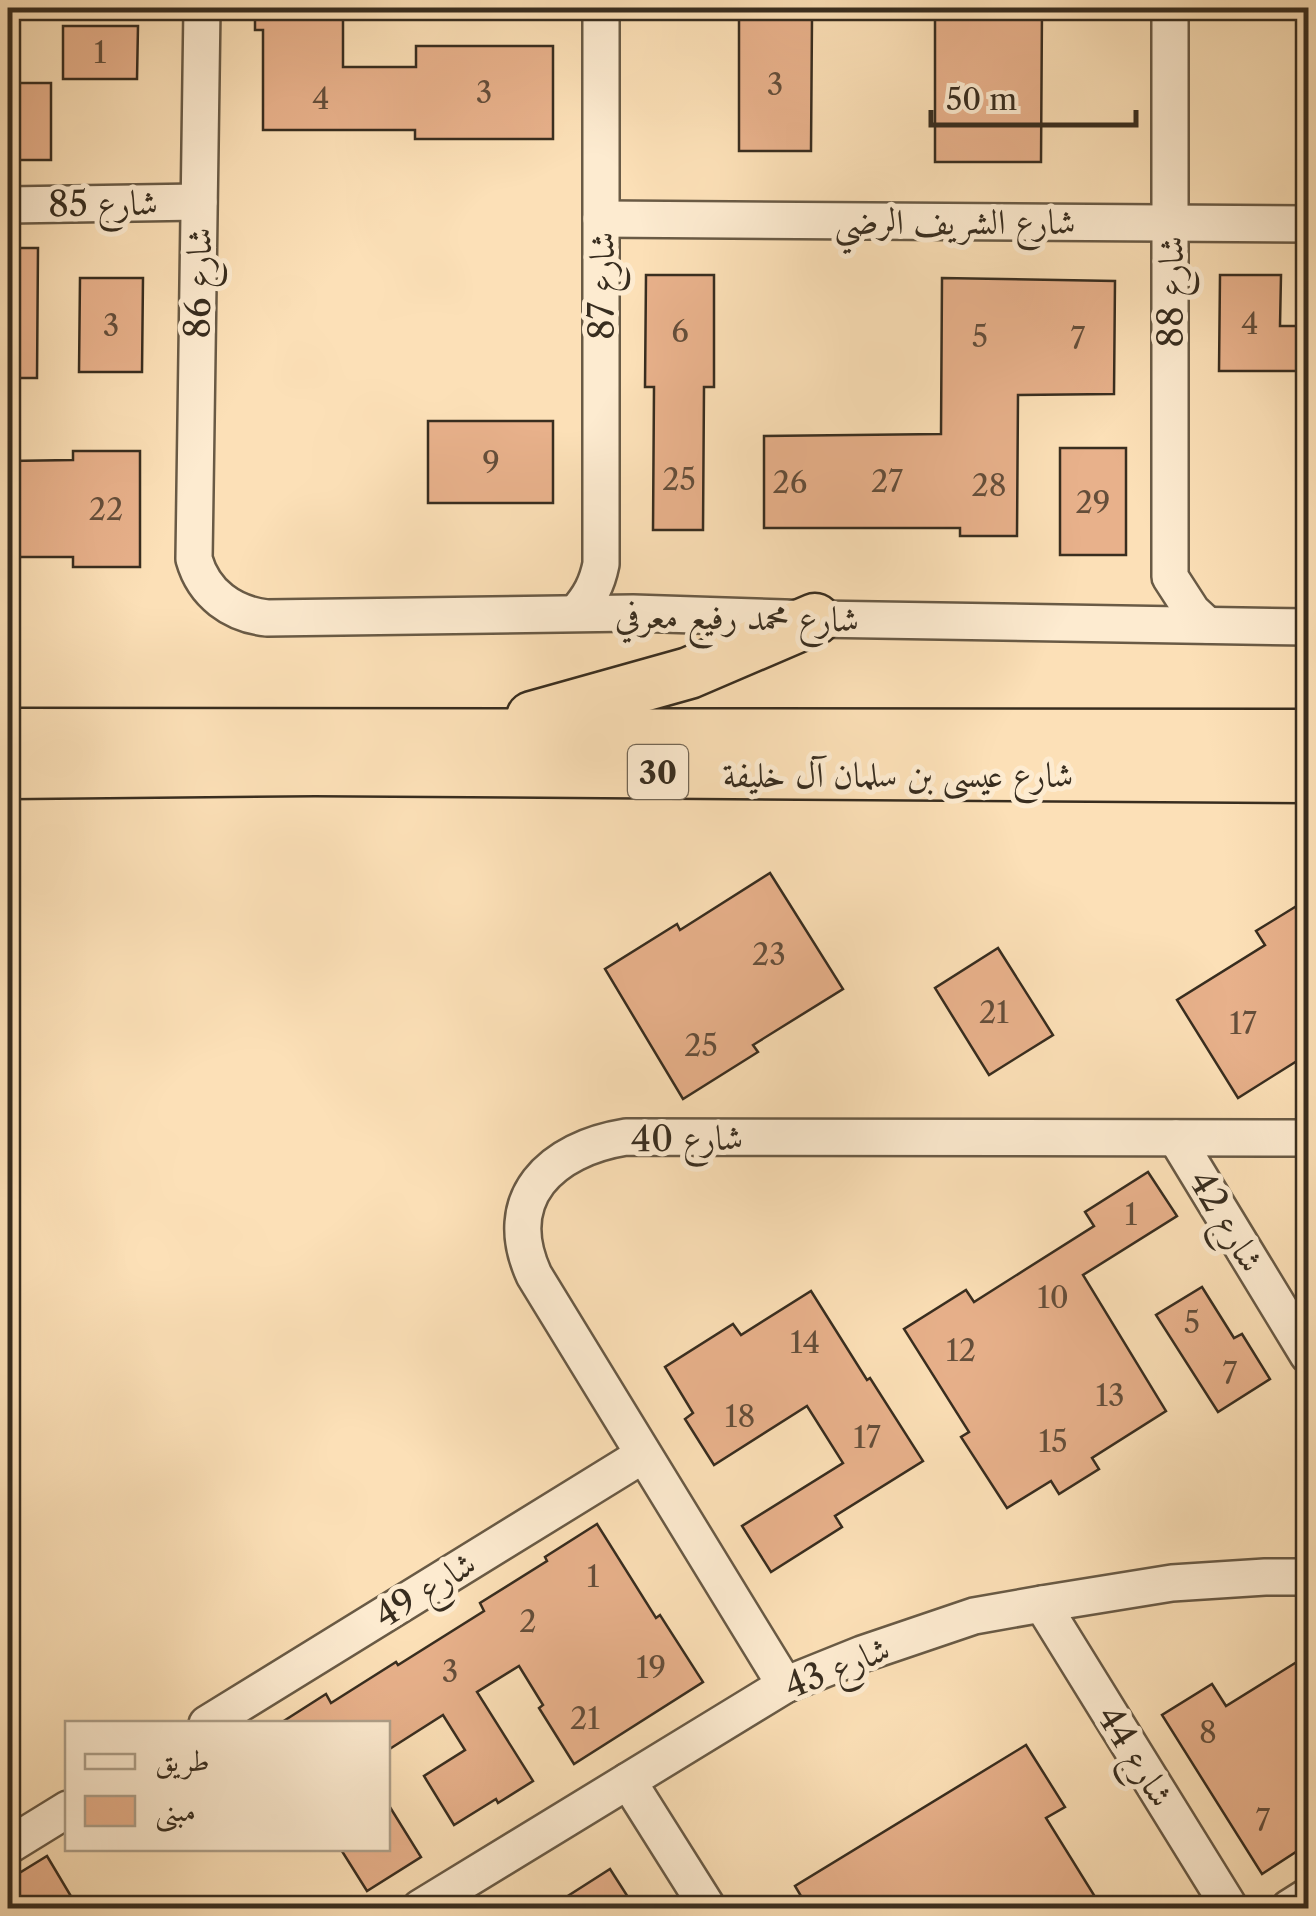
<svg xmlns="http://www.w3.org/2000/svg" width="1316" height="1916" font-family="'Libre Caslon Text',Amiri,serif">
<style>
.building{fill:#e8b18b;stroke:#382d1f;stroke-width:2.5}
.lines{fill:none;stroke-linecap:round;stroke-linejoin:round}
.minor-casing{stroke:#695a45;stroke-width:40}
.highway-casing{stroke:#382d1f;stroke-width:55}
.minor{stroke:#fdebd0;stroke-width:35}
.highway{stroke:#fce0b7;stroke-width:50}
.labels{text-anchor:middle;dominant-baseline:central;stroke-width:10;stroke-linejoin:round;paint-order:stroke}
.number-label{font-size:30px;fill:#644e3a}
.shield{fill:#fdebd0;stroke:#736654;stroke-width:2.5}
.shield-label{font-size:32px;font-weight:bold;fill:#382d1f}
.street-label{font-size:35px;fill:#382d1f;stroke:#fdebd0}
</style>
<rect width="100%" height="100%" fill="#fce0b7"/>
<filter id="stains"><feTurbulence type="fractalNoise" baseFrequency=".002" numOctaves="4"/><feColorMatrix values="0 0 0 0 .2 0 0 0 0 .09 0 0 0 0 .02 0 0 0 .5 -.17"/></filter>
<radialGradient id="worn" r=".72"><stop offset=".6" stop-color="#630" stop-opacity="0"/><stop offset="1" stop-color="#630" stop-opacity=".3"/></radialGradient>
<g class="building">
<polygon points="255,8 343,8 343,67 416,67 416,46 553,46 553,139 415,139 415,130 263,130 263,30 255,30"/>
<polygon points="935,8 1042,8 1041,162 935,162"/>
<polygon points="739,18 812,18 811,151 739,151"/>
<polygon points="63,26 138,26 137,79 63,79"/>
<rect x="8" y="83" width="43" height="77"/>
<polygon points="8,248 38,248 37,378 8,378"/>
<polygon points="646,275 714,275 714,387 704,387 703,530 653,530 654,387 645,387"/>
<polygon points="1220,275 1281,275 1280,326 1308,326 1308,371 1219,371"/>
<polygon points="80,278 143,278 142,372 79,372"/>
<polygon points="942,278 1115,281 1114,394 1018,395 1017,536 960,536 960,528 764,528 764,436 941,434"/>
<rect x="428" y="421" width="125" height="82"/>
<rect x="1060" y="448" width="66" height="107"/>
<polygon points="73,451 140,451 140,567 73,567 73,557 8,557 8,461 73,460"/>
<polygon points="770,873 843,989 753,1045 758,1052 683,1099 605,969 677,924 680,930"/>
<polygon points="1308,899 1308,1054 1238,1098 1177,1000 1265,945 1256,931"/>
<polygon points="998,948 1053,1035 989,1075 935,988"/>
<polygon points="1148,1172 1177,1216 1083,1275 1166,1411 1092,1458 1099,1469 1059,1494 1051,1481 1007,1508 961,1437 969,1432 904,1329 966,1290 974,1302 1094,1226 1085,1212"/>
<polygon points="1202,1287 1234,1338 1242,1334 1270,1379 1218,1412 1156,1315"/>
<polygon points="811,1291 867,1380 870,1378 923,1461 835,1516 842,1527 771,1572 742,1526 843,1463 807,1406 714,1465 685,1419 693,1413 665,1367 733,1324 741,1335"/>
<polygon points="597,1524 656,1618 660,1615 703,1682 574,1764 539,1708 543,1705 519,1666 477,1692 533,1781 498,1803 496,1799 454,1825 424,1776 465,1750 443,1715 388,1750 388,1724 279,1724 326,1694 331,1703 396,1662 398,1665 484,1611 480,1603 547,1561 545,1557"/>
<polygon points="1300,1660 1308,1674 1308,1844 1262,1874 1162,1715 1212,1684 1226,1706"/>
<polygon points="1026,1745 1065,1807 1046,1818 1102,1908 808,1908 795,1886"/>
<polygon points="388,1804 421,1857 367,1891 340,1848 388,1848"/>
<polygon points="47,1856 78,1908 8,1908 8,1880"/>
<polygon points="610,1869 635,1908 549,1908"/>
</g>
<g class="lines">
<defs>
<g id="minor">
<path d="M202 8 194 559C204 594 232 614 267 618L633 613 815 619 1308 627"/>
<polyline points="1170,8 1170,577 1192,611 1207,625"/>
<polyline points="8,205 199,202"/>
<polyline points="601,219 1308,224"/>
<path d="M576 613C590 597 597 584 601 564V8"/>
<polyline points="1176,1138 1308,1355"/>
<polyline points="1042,1604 1230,1908"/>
<path d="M785 1685 534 1275C499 1198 551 1149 626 1137L1308 1138"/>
<polyline points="207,1724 643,1455"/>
<polyline points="628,1781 708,1908"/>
<polyline points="8,1846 68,1809"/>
<polyline points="420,1908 785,1685 862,1654 974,1616 1042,1604 1172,1583 1265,1577 1308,1577"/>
<polyline points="1289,1908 1308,1896"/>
</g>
<g id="highway">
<polyline points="532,717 689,673 815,619"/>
<polyline points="8,734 1308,735"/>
<polyline points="8,773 315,770 1308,777"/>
</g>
</defs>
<use href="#minor" class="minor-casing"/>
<use href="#highway" class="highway-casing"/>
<use href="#minor" class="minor"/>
<use href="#highway" class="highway"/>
</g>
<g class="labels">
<g class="number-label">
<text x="100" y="52">1</text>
<text x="775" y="84">3</text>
<text x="484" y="92">3</text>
<text x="321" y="98">4</text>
<text x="1250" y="323">4</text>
<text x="111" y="325">3</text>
<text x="680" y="331">6</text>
<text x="980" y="336">5</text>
<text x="1078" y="338">7</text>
<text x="491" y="462">9</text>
<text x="679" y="479">25</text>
<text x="887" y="481">27</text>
<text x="790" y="482">26</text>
<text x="989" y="485">28</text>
<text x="1093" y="502">29</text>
<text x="106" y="509">22</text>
<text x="769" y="954">23</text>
<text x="994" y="1012">21</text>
<text x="1243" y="1023">17</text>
<text x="701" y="1045">25</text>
<text x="1131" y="1214">1</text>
<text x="1053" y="1297">10</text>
<text x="1192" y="1322">5</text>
<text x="805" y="1342">14</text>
<text x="961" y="1350">12</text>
<text x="1230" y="1373">7</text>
<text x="1110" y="1395">13</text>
<text x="740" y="1416">18</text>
<text x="867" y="1437">17</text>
<text x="1053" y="1441">15</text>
<text x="593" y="1576">1</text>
<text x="528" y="1621">2</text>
<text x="651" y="1667">19</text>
<text x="450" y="1671">3</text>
<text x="585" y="1718">21</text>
<text x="1208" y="1732">8</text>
<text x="1263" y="1820">7</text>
</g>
<rect class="shield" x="628" y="745" width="60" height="54" rx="8"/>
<g class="shield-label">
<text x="658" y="772">30</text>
</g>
<g class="street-label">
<text transform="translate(103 203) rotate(-1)">شارع 85</text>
<text x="955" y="221">شارع الشريف الرضي</text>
<text transform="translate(198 283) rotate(-89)">شارع 86</text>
<text transform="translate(601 286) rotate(-90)">شارع 87</text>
<text transform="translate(1170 292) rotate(-90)">شارع 88</text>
<text transform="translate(737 617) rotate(1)">شارع محمد رفيع معرفي</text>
<text x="898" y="774">شارع عيسى بن سلمان آل خليفة</text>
<text transform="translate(687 1138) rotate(-1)">شارع 40</text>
<text transform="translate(1227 1221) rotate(59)">شارع 42</text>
<text transform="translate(425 1589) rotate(-32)">شارع 49</text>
<text transform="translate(837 1667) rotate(-22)">شارع 43</text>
<text transform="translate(1136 1756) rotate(58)">شارع 44</text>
</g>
</g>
<rect width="1316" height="1916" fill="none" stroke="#fce0b7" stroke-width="40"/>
<rect x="10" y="10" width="1296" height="1896" fill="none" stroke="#382d1f" stroke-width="5"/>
<rect x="20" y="20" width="1276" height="1876" fill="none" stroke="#382d1f" stroke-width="2.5"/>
<rect x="65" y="1721" width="325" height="130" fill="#fdebd0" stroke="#ae9f89" stroke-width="2.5"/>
<rect x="85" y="1754" width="50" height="15" fill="#fdebd0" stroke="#ae9f89" stroke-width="2.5"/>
<text x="155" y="1771" font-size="30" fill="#382d1f">طريق</text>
<rect x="85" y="1796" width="50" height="30" fill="#e8b18b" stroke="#ae9f89" stroke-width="2.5"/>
<text x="155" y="1821" font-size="30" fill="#382d1f">مبنى</text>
<path d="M931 110v15h205v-15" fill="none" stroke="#382d1f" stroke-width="5"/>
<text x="946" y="110" font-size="30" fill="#382d1f" stroke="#fdebd0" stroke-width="8" paint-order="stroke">50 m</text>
<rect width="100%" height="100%" filter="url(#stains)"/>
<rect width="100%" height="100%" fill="url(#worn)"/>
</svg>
